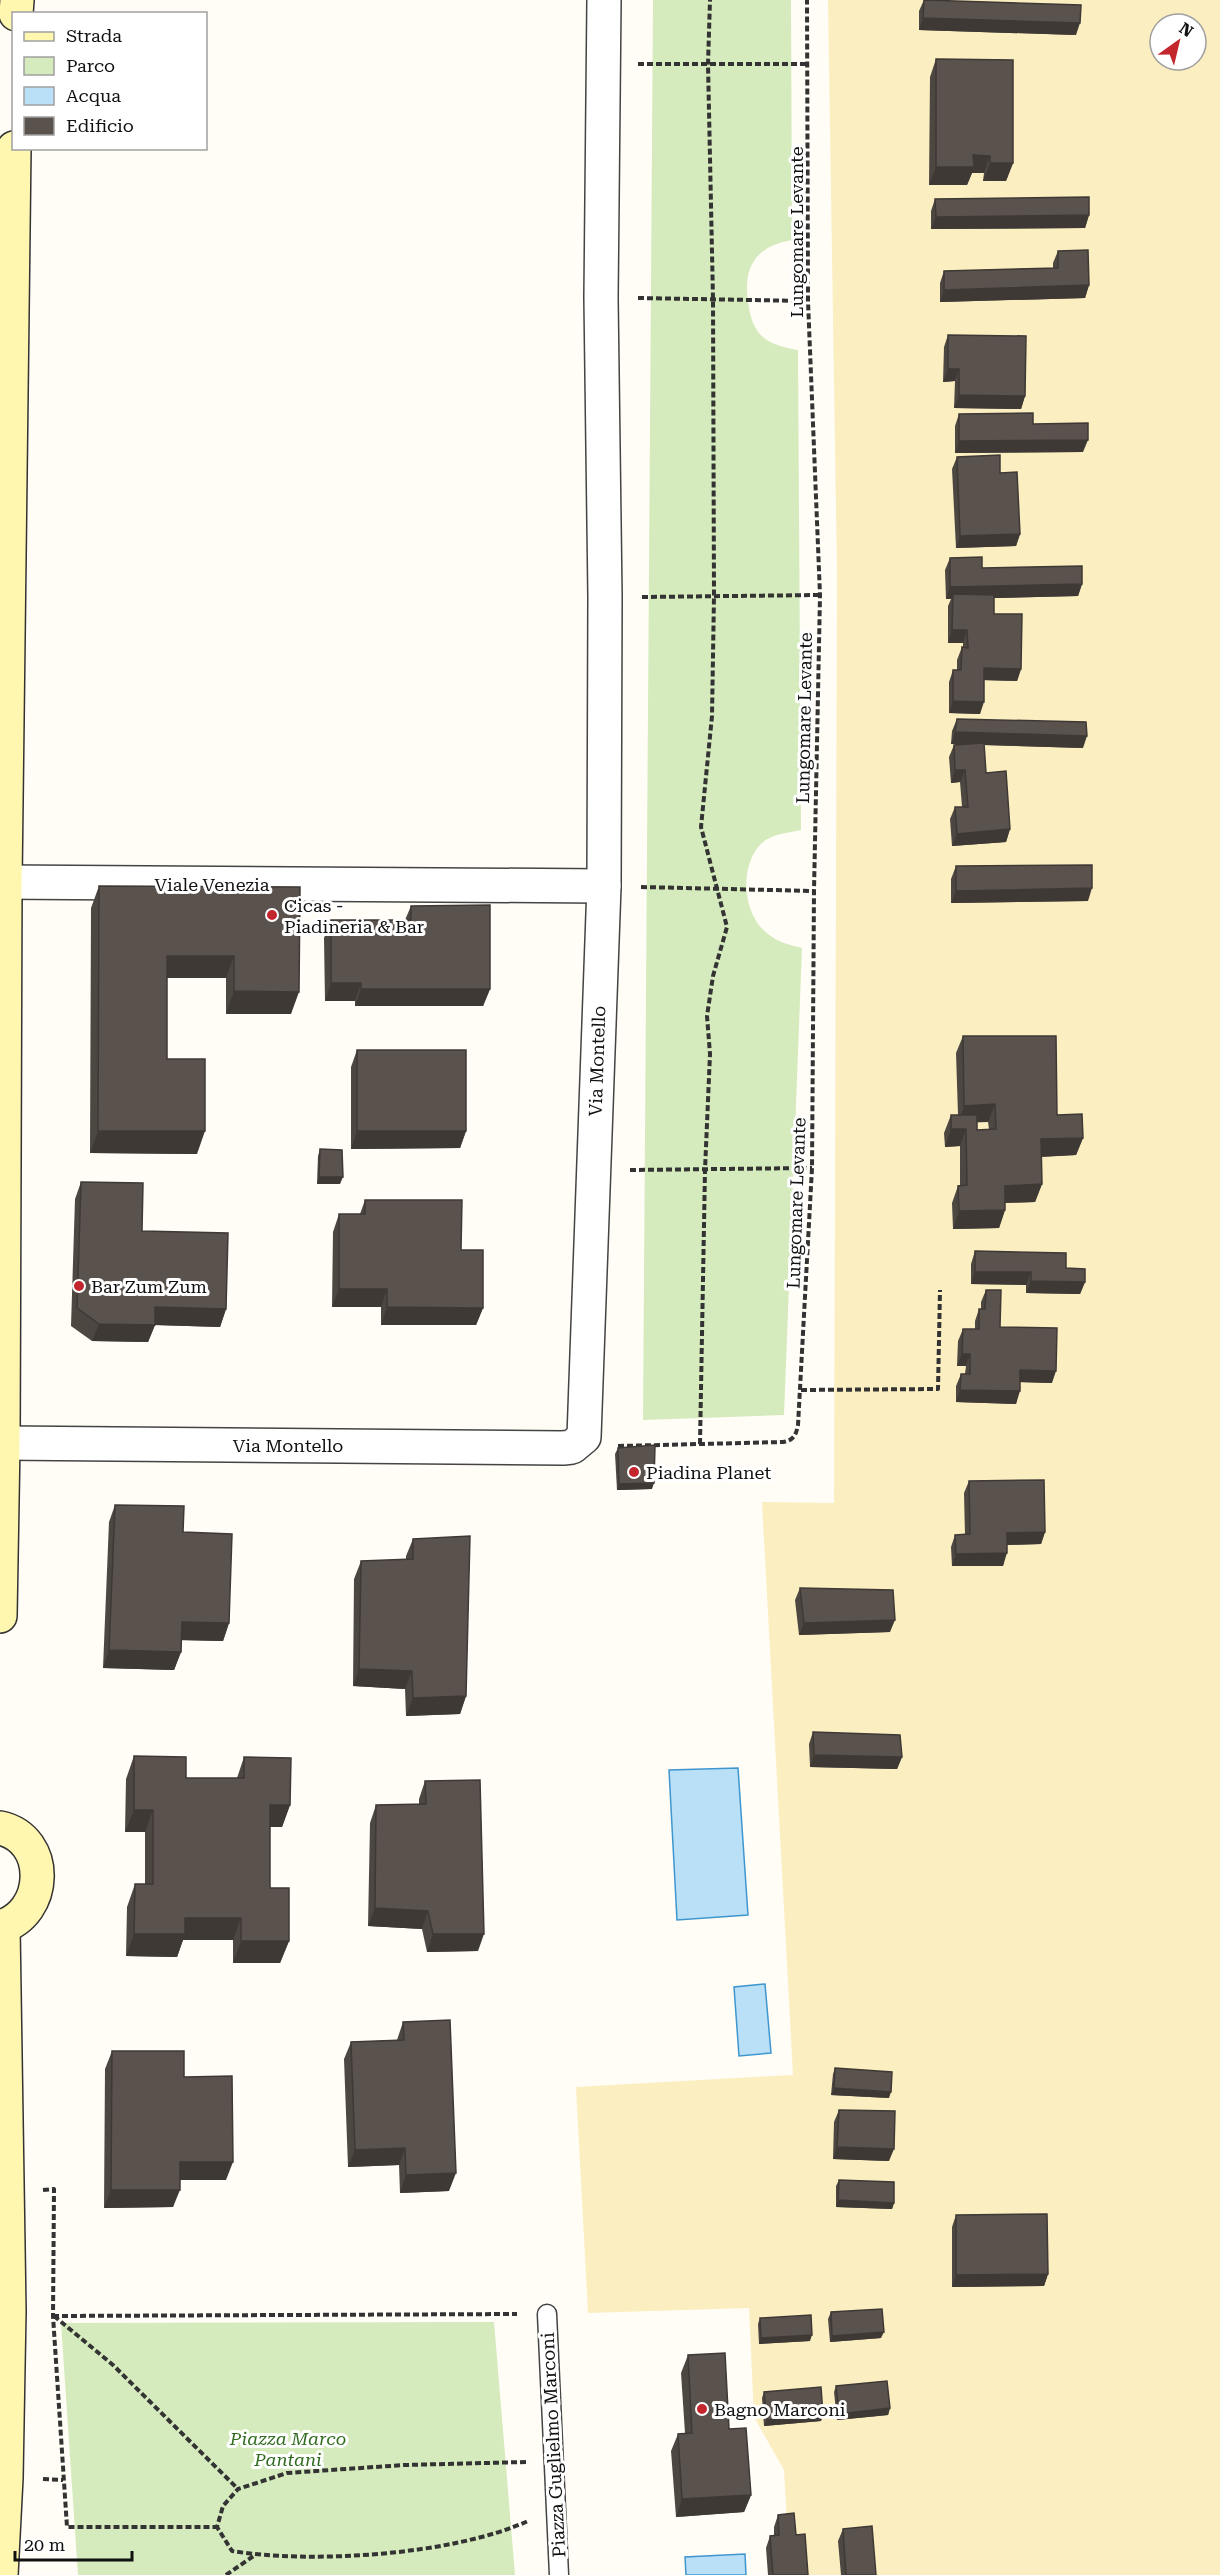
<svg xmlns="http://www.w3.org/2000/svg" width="1220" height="2575" font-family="'Roboto Serif',serif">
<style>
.green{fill:#d5ebbd}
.sand{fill:#fbeec1;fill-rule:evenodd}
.water{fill:#b9e0f7;stroke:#3f96cf;stroke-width:1.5}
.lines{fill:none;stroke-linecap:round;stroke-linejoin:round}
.lane-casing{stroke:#444;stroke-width:21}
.street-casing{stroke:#444;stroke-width:36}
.secondary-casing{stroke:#333;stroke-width:36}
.path{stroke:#333;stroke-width:4;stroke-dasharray:6 3;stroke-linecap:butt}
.lane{stroke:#fff;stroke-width:18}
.street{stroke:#fff;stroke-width:33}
.secondary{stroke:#fff6b0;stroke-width:33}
.wall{fill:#4d4742;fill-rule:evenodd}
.shaded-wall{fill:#3f3936}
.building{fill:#5a524d;stroke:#3f3936;stroke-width:1.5}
.poi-dot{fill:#c4262e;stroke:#fff;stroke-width:2}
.labels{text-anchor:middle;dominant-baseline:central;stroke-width:6;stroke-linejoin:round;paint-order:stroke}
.street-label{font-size:18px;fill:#111;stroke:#fff}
.poi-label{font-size:18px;fill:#111;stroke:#fff;text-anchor:start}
.park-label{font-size:18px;font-style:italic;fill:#2f6b1f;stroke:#fff}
</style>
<rect width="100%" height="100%" fill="#fffdf5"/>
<g class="green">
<path d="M653 0H791L792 240C752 247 742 271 749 308 751 319 754 329 763 337 772 345 786 348 798 350L801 830C787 833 769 834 759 846 739 870 743 915 768 934 778 942 789 945 802 948L784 1415 643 1420Z"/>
<polygon points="494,2322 515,2575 78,2575 61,2323"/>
</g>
<path class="sand" d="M828 0H1220V2575H790L784 2470 754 2417 749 2308 588 2313 576 2087 793 2075 762 1502 834 1503 837 572ZM1160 24H1196V60H1160Z"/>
<g class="water">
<polygon points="738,1768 748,1915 677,1920 669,1770"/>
<polygon points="765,1984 771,2053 739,2056 734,1987"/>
<polygon points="745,2554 746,2575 686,2575 685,2557"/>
</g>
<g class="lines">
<defs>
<polyline id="lane" points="547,2314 559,2575"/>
<g id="street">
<polyline points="0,882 604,886"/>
<polyline points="3,1443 563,1448 572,1447 584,1437 604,886 605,597 601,298 604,0"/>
</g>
<g id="secondary">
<polyline points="16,14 17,0"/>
<polyline points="0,1616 3,1443 5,882 14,148"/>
<path d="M0 1828C51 1839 48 1914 0 1927"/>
<polyline points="1,2575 6,2478 9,2311 3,1927"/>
</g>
</defs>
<use href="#lane" class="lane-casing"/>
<use href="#street" class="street-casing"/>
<use href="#secondary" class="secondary-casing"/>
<g class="path">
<polyline points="638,64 809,64"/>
<polyline points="638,298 808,301"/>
<polyline points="642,597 820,595"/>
<polyline points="641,887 814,891"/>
<polyline points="630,1170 812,1168"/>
<polyline points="801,1390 938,1389 940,1290"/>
<polyline points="700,1444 705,1170 710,1054 707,1016 713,976 727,927 701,827 712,716 714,596 713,299 708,64 710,0"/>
<path d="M618 1446 783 1442C794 1440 796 1435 798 1425L812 1168 814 891 820 595 808 301 807 0"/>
<polyline points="43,2190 54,2189 53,2316 67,2527 217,2527"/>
<polyline points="53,2316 517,2314"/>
<polyline points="54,2316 113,2365 238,2489"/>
<path d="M526 2462 404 2465 287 2473 238 2489 223 2506 217 2527 232 2551C312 2564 453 2555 528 2521"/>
<polyline points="43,2479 63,2480"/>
<polyline points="226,2575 255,2555"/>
</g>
<use href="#lane" class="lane"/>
<use href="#street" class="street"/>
<use href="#secondary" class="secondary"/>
</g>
<g class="wall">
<polygon points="924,0 1076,35 919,30 919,11"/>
<polygon points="936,59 1013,163 1006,181 983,181 984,173 972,173 967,185 929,185 930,77"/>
<polygon points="935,199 1089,215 1085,228 931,229 931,211"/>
<polygon points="1058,251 1089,285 1085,298 940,302 940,283 944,271 1053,268 1053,263"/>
<polygon points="948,335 1025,396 1021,409 954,408 955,381 943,382 944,347"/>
<polygon points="959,414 1033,424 1083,452 955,453 955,426"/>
<polygon points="957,457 1000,473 1020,534 1016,546 956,548 952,469"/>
<polygon points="950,558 982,568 1082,584 1078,596 994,598 994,614 1021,669 1017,681 984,680 980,714 949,713 949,682 953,670 957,670 957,660 962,647 963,648 963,643 948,643 948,606 951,599 946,599 945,570"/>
<polygon points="957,719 1083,748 984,745 986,773 1010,829 1006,842 952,846 950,819 955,807 962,807 960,782 951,783 949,757 954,745 961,744 951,744 952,731"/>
<polygon points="956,866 1088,901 951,903 951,879"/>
<polygon points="99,886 300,887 291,1014 226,1014 226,978 167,978 167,1059 197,1154 90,1153 91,908"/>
<polygon points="411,906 490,989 483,1006 355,1006 355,1001 325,1001 324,938 331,920 405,920"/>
<path d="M963 1036 1083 1138 1076 1155 1041 1157 1042 1184 1035 1202 1005 1203V1210L999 1228 953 1229 952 1203 958 1186H960V1146L945 1147 944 1133 951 1115H958L956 1053ZM977 1122H988L989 1129 977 1130Z"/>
<polygon points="357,1050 466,1131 460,1148 351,1149 351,1067"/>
<polygon points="320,1149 340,1184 317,1184 318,1156"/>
<polygon points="81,1182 142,1231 226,1309 220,1327 155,1325 148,1342 92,1341 71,1326 75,1199"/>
<polygon points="365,1200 461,1250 483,1308 476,1325 381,1325 381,1307 332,1307 333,1232 339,1214 360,1214"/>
<polygon points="975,1251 1066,1268 1085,1282 1080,1294 1026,1293 1026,1285 971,1284 971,1264"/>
<polygon points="986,1290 1000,1327 1052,1383 1020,1382 1016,1404 956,1402 956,1386 961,1374 965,1374 966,1366 957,1366 958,1341 963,1329 975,1329 975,1321 979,1309 981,1309 981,1302"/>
<polygon points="618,1448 652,1489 617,1490 615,1454"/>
<polygon points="969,1481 1045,1532 1041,1544 1007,1545 1003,1566 952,1566 951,1547 955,1535 965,1535 964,1493"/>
<polygon points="115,1505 183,1532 229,1623 223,1641 181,1640 181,1652 174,1670 103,1668 109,1522"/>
<polygon points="413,1539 466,1696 460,1714 406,1716 405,1689 353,1686 354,1579 361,1561 406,1560 406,1556"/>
<polygon points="800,1588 890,1632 799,1635 795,1600"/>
<polygon points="813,1732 902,1757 897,1769 810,1767 809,1744"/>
<polygon points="134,1756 186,1778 237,1778 244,1757 290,1805 282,1827 270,1827 270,1888 289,1941 280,1963 233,1963 233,1940 183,1940 177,1957 126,1956 127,1907 135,1884 145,1884 145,1832 125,1832 126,1779"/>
<polygon points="425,1781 478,1951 427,1952 422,1929 368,1926 370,1823 376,1805 419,1804 419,1799"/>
<polygon points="403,2022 449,2191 400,2193 399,2165 348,2167 344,2059 351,2042 397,2040"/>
<polygon points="112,2051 184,2077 226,2180 180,2180 173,2207 104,2208 105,2069"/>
<polygon points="835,2068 889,2098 831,2095 833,2074"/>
<polygon points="839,2110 889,2161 833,2159 834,2122"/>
<polygon points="839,2180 894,2203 892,2209 836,2207 836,2186"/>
<polygon points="956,2215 1048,2274 1044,2286 952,2287 952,2227"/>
<polygon points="831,2312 881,2338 830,2342 828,2319"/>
<polygon points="760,2318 810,2341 759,2344 758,2324"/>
<polygon points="688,2355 729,2429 751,2495 744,2512 676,2517 671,2451 678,2434 685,2433 681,2373"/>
<polygon points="836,2386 890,2408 888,2415 837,2420 834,2392"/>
<polygon points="764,2392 823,2415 821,2421 764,2426 762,2398"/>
<polygon points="778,2515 796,2535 808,2575 768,2575 766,2548 770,2536 774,2535 774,2527"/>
<polygon points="843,2529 876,2575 841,2575 838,2541"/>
</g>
<g class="shaded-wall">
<polygon points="923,18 1080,23 1076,35 919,30"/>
<polygon points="973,155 990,156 984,173 972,173 967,185 929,185 936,167"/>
<polygon points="990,163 1013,163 1006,181 983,181"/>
<polygon points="1089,215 1085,228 931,229 936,217"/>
<polygon points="1089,285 1085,298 940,302 944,290"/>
<polygon points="948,369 959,369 955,381 943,382"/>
<polygon points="959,395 1025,396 1021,409 954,408"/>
<polygon points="1088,440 1083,452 955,453 959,441"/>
<polygon points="1020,534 1016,546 956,548 960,536"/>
<polygon points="1082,584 1078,596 953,599 953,594 951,599 946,599 950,587"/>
<polygon points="952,630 967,630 963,643 948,643"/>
<polygon points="984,668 1021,669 1017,681 980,680"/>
<polygon points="953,701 984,702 980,714 949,713"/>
<polygon points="955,732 1087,736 1083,748 951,744"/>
<polygon points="955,770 965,770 960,782 951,783"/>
<polygon points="1010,829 1006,842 952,846 957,834"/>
<polygon points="1092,888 1088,901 951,903 956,891"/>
<polygon points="167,956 234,956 226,978 159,978"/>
<polygon points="331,983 361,983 355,1001 325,1001"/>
<polygon points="361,989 490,989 483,1006 355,1006"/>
<polygon points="234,991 299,992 291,1014 226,1014"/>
<polygon points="995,1104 988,1122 958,1123 964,1106"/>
<polygon points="951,1129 966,1129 960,1146 945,1147"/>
<polygon points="98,1131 205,1131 197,1154 90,1153"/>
<polygon points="357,1131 466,1131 460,1148 351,1149"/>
<polygon points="1083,1138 1076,1155 1034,1157 1041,1139"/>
<polygon points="319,1177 343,1177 340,1184 317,1184"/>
<polygon points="1042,1184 1035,1202 998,1203 1005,1186"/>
<polygon points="1005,1210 999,1228 953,1229 959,1211"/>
<polygon points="975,1272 1031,1272 1026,1285 971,1284"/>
<polygon points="1031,1281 1085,1282 1080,1294 1026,1293"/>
<polygon points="339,1289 387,1289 381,1307 332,1307"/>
<polygon points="155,1307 226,1309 220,1327 155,1325 148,1342 92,1341 99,1324"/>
<polygon points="387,1307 483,1308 476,1325 381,1325"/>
<polygon points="962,1354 970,1354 966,1366 957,1366"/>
<polygon points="1020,1370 1056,1371 1052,1383 1016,1382"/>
<polygon points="960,1390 1020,1391 1016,1404 956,1402"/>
<polygon points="654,1483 652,1489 617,1490 619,1484"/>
<polygon points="1045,1532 1041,1544 1002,1545 1007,1533"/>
<polygon points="1007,1553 1003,1566 952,1566 956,1554"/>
<polygon points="895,1620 890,1632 799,1635 804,1623"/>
<polygon points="182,1622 229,1623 223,1641 175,1640"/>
<polygon points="109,1650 181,1652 174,1670 103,1668"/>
<polygon points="359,1669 412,1671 405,1689 353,1686"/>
<polygon points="466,1696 460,1714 406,1716 413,1698"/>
<polygon points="814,1755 902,1757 897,1769 810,1767"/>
<polygon points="270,1805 290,1805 282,1827 262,1827"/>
<polygon points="134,1810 153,1810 145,1832 125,1832"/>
<polygon points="375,1908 428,1911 422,1929 368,1926"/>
<polygon points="185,1918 241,1918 233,1940 183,1940 177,1957 126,1956 134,1934"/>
<polygon points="433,1934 484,1934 478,1951 427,1952"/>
<polygon points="241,1941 289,1941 280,1963 233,1963"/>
<polygon points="834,2088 891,2092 889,2098 831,2095"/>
<polygon points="837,2147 894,2149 889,2161 833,2159"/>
<polygon points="405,2148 399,2165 348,2167 355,2150"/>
<polygon points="180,2162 233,2162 226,2180 173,2180"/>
<polygon points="456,2173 449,2191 400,2193 406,2175"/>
<polygon points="111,2190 180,2190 173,2207 104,2208"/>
<polygon points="838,2200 894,2203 892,2209 836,2207"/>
<polygon points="1048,2274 1044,2286 952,2287 956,2275"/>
<polygon points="884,2332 881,2338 830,2342 832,2336"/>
<polygon points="812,2335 810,2341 759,2344 761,2338"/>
<polygon points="890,2408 888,2415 837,2420 839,2414"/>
<polygon points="823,2415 821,2421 764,2426 767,2420"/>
<polygon points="751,2495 744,2512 676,2517 682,2499"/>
</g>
<g class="building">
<polygon points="924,0 1081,5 1080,23 923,18"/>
<polygon points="936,59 1013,60 1013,163 990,163 990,156 973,155 974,167 936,167"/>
<polygon points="1089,197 1089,215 936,217 935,199"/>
<polygon points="1088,250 1089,285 944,290 944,271 1058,268 1058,251"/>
<polygon points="948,335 1026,336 1025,396 959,395 959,369 948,369"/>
<polygon points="1033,413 1033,424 1088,423 1088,440 959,441 959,414"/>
<polygon points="1000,455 1000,473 1017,472 1020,534 960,536 957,457"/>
<polygon points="982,557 982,568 1082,566 1082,584 950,587 950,558"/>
<polygon points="953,594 994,595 994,614 1022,614 1021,669 984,668 984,702 953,701 953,670 961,670 962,647 968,648 967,630 952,630"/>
<polygon points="957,719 1086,722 1087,736 955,732"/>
<polygon points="984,743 986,773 1006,771 1010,829 957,834 955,807 968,807 965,770 955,770 954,745"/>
<polygon points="1092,865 1092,888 956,891 956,866"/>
<polygon points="99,886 300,887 299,992 234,991 234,956 167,956 167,1059 205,1059 205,1131 98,1131"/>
<polygon points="490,905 490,989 361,989 361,983 331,983 331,920 411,920 411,906"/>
<polygon points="963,1036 1056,1036 1057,1115 1082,1114 1083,1138 1041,1139 1042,1184 1005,1186 1005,1210 959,1211 958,1186 967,1185 966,1129 951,1129 951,1115 977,1115 977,1130 996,1129 995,1104 964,1106"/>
<rect x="357" y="1050" width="109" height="81"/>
<polygon points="320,1149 342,1150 343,1177 319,1177"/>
<polygon points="81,1182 143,1183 142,1231 228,1233 226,1309 155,1307 155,1325 99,1324 77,1308"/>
<polygon points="365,1200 462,1200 461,1250 483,1250 483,1308 387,1307 387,1289 339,1289 339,1214 365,1214"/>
<polygon points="975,1251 1066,1253 1066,1268 1085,1269 1085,1282 1031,1281 1031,1272 975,1272"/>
<polygon points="986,1290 1001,1290 1000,1327 1057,1328 1056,1371 1020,1370 1020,1391 960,1390 961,1374 970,1374 970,1354 962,1354 963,1329 979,1329 979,1309 985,1309"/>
<polygon points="655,1445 654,1483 619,1484 618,1448"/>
<polygon points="1044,1480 1045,1532 1007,1533 1007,1553 956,1554 955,1535 970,1534 969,1481"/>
<polygon points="115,1505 184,1506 183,1532 232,1534 229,1623 182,1622 181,1652 109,1650"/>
<polygon points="470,1536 466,1696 413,1698 412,1671 359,1669 361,1561 413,1559 413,1539"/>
<polygon points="800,1588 893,1590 895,1620 804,1623"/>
<polygon points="813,1732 900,1735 902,1757 814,1755"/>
<polygon points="134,1756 186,1757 186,1778 244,1778 244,1757 291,1758 290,1805 270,1805 270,1888 289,1888 289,1941 241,1941 241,1918 185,1918 185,1934 134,1934 135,1884 153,1884 153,1810 134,1810"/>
<polygon points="480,1780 484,1934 433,1934 428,1911 375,1908 376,1805 426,1804 425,1781"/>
<polygon points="450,2020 456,2173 406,2175 405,2148 355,2150 351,2042 404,2040 403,2022"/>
<polygon points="112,2051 184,2051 184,2077 232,2076 233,2162 180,2162 180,2190 111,2190"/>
<polygon points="835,2068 892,2072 891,2092 834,2088"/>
<polygon points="839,2110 895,2111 894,2149 837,2147"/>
<polygon points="839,2180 894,2182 894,2203 838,2200"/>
<polygon points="1047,2214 1048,2274 956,2275 956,2215"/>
<polygon points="882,2309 884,2332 832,2336 831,2312"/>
<polygon points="811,2315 812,2335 761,2338 760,2318"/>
<polygon points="725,2353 729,2429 746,2428 751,2495 682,2499 678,2434 692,2433 688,2355"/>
<polygon points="887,2381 890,2408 839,2414 836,2386"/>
<polygon points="821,2387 823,2415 767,2420 764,2392"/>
<polygon points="794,2513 796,2535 805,2534 808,2575 773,2575 770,2536 779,2535 778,2515"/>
<polygon points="872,2526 876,2575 846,2575 843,2529"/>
</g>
<g class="poi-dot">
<circle cx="272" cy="915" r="6"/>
<circle cx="79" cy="1286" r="6"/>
<circle cx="634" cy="1472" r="6"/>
<circle cx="702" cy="2409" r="6"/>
</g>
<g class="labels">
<g class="street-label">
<text transform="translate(796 232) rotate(-90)">Lungomare Levante</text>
<text transform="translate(804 718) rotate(-89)">Lungomare Levante</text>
<text x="212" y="884">Viale Venezia</text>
<text transform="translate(597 1061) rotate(-88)">Via Montello</text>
<text transform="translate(796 1203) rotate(-88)">Lungomare Levante</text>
<text x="288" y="1445">Via Montello</text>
<text transform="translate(553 2445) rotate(-93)">Piazza Guglielmo Marconi</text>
</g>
<g class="poi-label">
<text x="284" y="905">Cicas -<tspan x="284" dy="21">Piadineria &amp; Bar</tspan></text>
<text x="91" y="1286">Bar Zum Zum</text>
<text x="646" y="1472">Piadina Planet</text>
<text x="714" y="2409">Bagno Marconi</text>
</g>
<g class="park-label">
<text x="288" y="2438">Piazza Marco<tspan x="288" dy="21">Pantani</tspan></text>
</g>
</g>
<rect x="12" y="12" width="195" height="138" fill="#ffffff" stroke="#a0a0a0" stroke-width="1.5"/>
<rect x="24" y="32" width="30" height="9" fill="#fff6b0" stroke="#a0a0a0" stroke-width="1.5"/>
<text x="66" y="42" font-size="18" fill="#111111">Strada</text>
<rect x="24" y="57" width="30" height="18" fill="#d5ebbd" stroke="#a0a0a0" stroke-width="1.5"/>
<text x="66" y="72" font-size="18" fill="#111111">Parco</text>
<rect x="24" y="87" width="30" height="18" fill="#b9e0f7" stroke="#a0a0a0" stroke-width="1.5"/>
<text x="66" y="102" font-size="18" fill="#111111">Acqua</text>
<rect x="24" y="117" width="30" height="18" fill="#5a524d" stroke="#a0a0a0" stroke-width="1.5"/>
<text x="66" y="132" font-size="18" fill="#111111">Edificio</text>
<g transform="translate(1178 42) rotate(34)"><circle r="28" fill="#ffffff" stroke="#a0a0a0" stroke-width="1.5"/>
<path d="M0-4.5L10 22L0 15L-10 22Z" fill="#c4262e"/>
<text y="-9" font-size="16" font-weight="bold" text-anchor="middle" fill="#111111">N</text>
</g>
<path d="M15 2551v9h117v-9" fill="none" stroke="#111111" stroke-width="3"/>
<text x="24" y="2551" font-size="18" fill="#111111" stroke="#ffffff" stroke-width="4.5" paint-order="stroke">20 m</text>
</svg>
